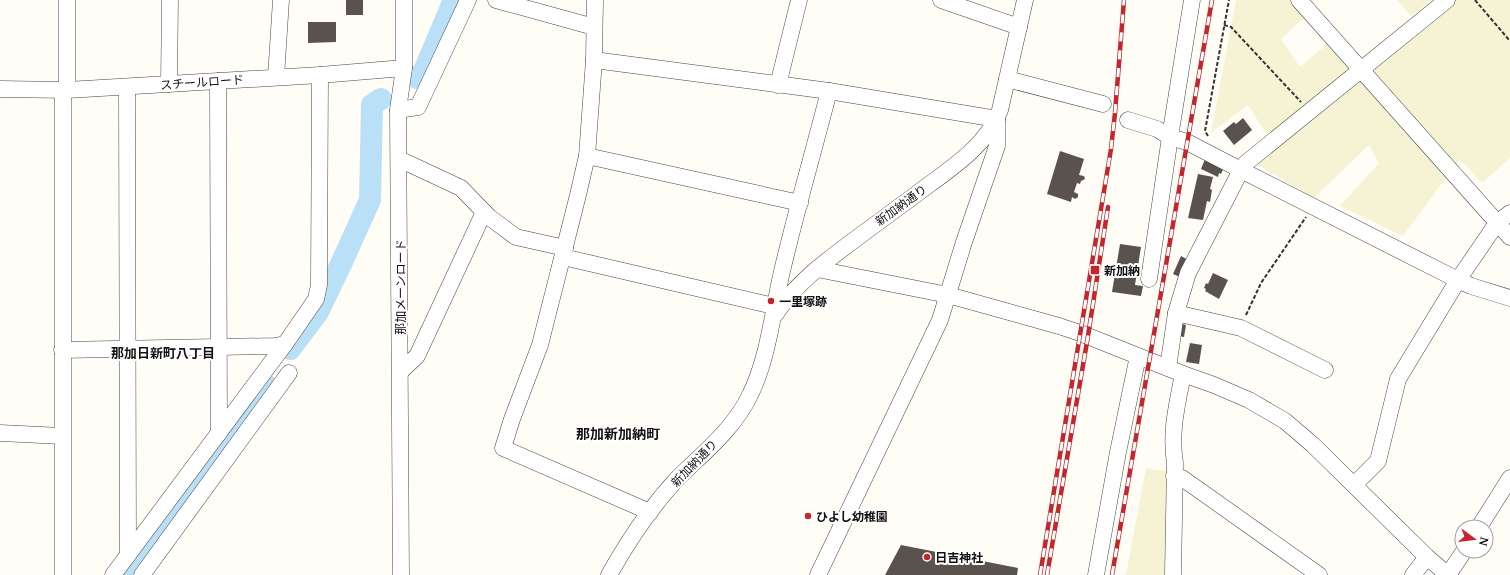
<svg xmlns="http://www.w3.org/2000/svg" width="1510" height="575" font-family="'Noto Serif','Noto Sans JP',serif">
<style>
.farmland{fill:#f6f3d4}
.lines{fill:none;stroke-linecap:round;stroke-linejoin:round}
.river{stroke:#b9e0f7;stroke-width:22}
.building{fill:#5a524d}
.minor-casing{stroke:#444;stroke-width:17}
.path{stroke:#333;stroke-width:2;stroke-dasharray:4 2;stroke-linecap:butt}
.minor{stroke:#fff;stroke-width:16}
.rail-casing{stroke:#c4262e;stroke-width:4.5}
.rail{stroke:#fff;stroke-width:3;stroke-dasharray:9;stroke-linecap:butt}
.poi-dot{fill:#c4262e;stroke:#fff;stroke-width:1.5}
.labels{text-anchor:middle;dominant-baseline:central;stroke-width:4;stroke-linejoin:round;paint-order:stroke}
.street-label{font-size:12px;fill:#111;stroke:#fff}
.poi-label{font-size:12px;font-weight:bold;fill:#111;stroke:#fff;text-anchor:start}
.neighbourhood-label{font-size:13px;font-weight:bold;fill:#111;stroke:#fff}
.quarter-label{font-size:14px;font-weight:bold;fill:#111;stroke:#fff}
</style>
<rect width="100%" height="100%" fill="#fffdf5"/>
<g class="farmland">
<polygon points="1236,0 1295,0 1308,14 1281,39 1300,67 1332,40 1353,66 1268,137 1248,105 1211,133"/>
<polygon points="1397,0 1432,0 1411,16"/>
<polygon points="1458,0 1510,0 1510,158 1482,183 1460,159 1403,236 1340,206 1379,163 1369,145 1314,198 1256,164"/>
<polygon points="1146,468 1169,472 1170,575 1126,575"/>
</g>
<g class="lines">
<g class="river">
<polyline points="417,78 424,71 454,0"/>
<polyline points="290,349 318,312 341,264 370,200 372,105 381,99"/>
<polyline points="126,575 265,384"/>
</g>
</g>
<g class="building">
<rect x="346" y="0" width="17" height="15"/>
<polygon points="308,22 336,22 336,42 308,43"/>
<polygon points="1243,118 1252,130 1234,145 1223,131 1234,122 1236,124"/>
<polygon points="1060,151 1084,159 1079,175 1084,176 1085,179 1081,181 1080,184 1077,183 1074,192 1078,194 1078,197 1075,199 1072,197 1071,202 1047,194"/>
<polygon points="1205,159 1224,167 1221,174 1219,173 1218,177 1201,169"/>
<polygon points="1198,174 1213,177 1210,189 1212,190 1210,202 1207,201 1203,220 1188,218"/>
<polygon points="1120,244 1141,247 1135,285 1143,286 1141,296 1112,292"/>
<polygon points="1181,256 1190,261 1182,278 1173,274"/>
<polygon points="1213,273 1228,280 1219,299 1205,291 1206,289 1204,288 1206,283 1208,284"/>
<polygon points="1182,324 1186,325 1184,337 1179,336"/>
<polygon points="1190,343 1202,345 1199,364 1186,362"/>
<polygon points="901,545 1018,568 1017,575 885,575"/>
</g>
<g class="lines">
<defs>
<g id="minor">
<polyline points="67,0 67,90"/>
<polyline points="496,0 594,27"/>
<polyline points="595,0 594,60 587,156 578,195 540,345 512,419 503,448 650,512"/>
<polyline points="941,0 1019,27"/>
<polyline points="1299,0 1510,237"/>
<polyline points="594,60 829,91 997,119"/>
<polyline points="276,77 281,0"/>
<polyline points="1007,79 1103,104"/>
<polyline points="218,81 219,433"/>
<polyline points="169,84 170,0"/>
<polyline points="778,85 799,0"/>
<polyline points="127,87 128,555"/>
<polyline points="0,89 67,90 320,75 404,68"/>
<polyline points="63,90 63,575"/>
<polyline points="398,110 418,107 468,0"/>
<polyline points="1128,120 1157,129 1170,137 1187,142 1241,170 1458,280 1471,286 1510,298"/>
<polyline points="587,156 800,203"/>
<polyline points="399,159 461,188 489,217 516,237 565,248"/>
<polyline points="563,257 774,306"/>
<polyline points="817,269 948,295 1059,326 1080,333 1183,374 1214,385 1249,400 1285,421 1313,445 1427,557 1448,575"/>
<polyline points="1149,279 1170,137 1192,0"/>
<polyline points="1176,313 1241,328 1325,370"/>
<path d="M775 315C796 282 830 258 861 235 884 218 907 201 930 184 956 165 989 142 1000 110L1025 0"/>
<polyline points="62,350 275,346 285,344 316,299 319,285 320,75"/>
<polyline points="1168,368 1176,313 1188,273 1241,170 1246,163 1447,0"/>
<polyline points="400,372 417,356 484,212"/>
<polyline points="0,433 62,436"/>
<polyline points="1174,476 1182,478 1319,575"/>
<polyline points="1355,484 1378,461 1398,379 1458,280 1497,223 1510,213"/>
<polyline points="1480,527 1481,524 1510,478"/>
<polyline points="113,575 285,344"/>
<polyline points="142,575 289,373"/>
<polyline points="401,575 398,110 404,68 404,0"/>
<path d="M609 575C628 541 650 508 677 479 703 453 734 429 750 395 769 357 773 308 783 267 797 208 814 150 829 91"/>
<polyline points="818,575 940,320 964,242 997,146 997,119"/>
<polyline points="1096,575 1118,452 1138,356"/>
<path d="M1173 575 1175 463C1170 432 1177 405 1183 374"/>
<polyline points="1413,575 1427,557"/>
<polyline points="1448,575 1464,551"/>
</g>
</defs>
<use href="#minor" class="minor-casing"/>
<g class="path">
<polyline points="1475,0 1510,41"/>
<polyline points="1224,25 1231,27 1301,102"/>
<polyline points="1208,136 1205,131 1229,0"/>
<polyline points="1246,315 1261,283 1306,217"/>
</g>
<use href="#minor" class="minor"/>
<defs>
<g id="rail">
<polyline points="1040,575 1111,149 1115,113 1124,0"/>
<polyline points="1047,575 1088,336 1108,207"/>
<polyline points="1112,575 1212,0"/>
</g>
</defs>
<use href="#rail" class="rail-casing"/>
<use href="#rail" class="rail"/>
</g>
<g class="poi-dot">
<rect x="1090" y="265" width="10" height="10" rx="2"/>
<circle cx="771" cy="301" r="4"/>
<circle cx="808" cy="516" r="4"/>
<circle cx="927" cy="557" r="4"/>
</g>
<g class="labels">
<g class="street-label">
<text transform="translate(202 82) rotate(-4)">スチールロード</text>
<text transform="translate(901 205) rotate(-36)">新加納通り</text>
<text transform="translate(400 287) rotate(-90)">那加メーンロード</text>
<text transform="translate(694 463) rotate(-46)">新加納通り</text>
</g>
<g class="poi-label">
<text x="1104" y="270">新加納</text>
<text x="779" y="301">一里塚跡</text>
<text x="816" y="516">ひよし幼稚園</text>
<text x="935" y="557">日吉神社</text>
</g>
<g class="neighbourhood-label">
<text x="163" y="353">那加日新町八丁目</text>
</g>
<g class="quarter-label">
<text x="618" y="433">那加新加納町</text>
</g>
</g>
<g transform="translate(1474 539) rotate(105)"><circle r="19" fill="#ffffff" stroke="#a0a0a0"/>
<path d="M0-3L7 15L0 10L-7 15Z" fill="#c4262e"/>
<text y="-6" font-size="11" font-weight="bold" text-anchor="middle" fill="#111111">N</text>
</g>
</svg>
